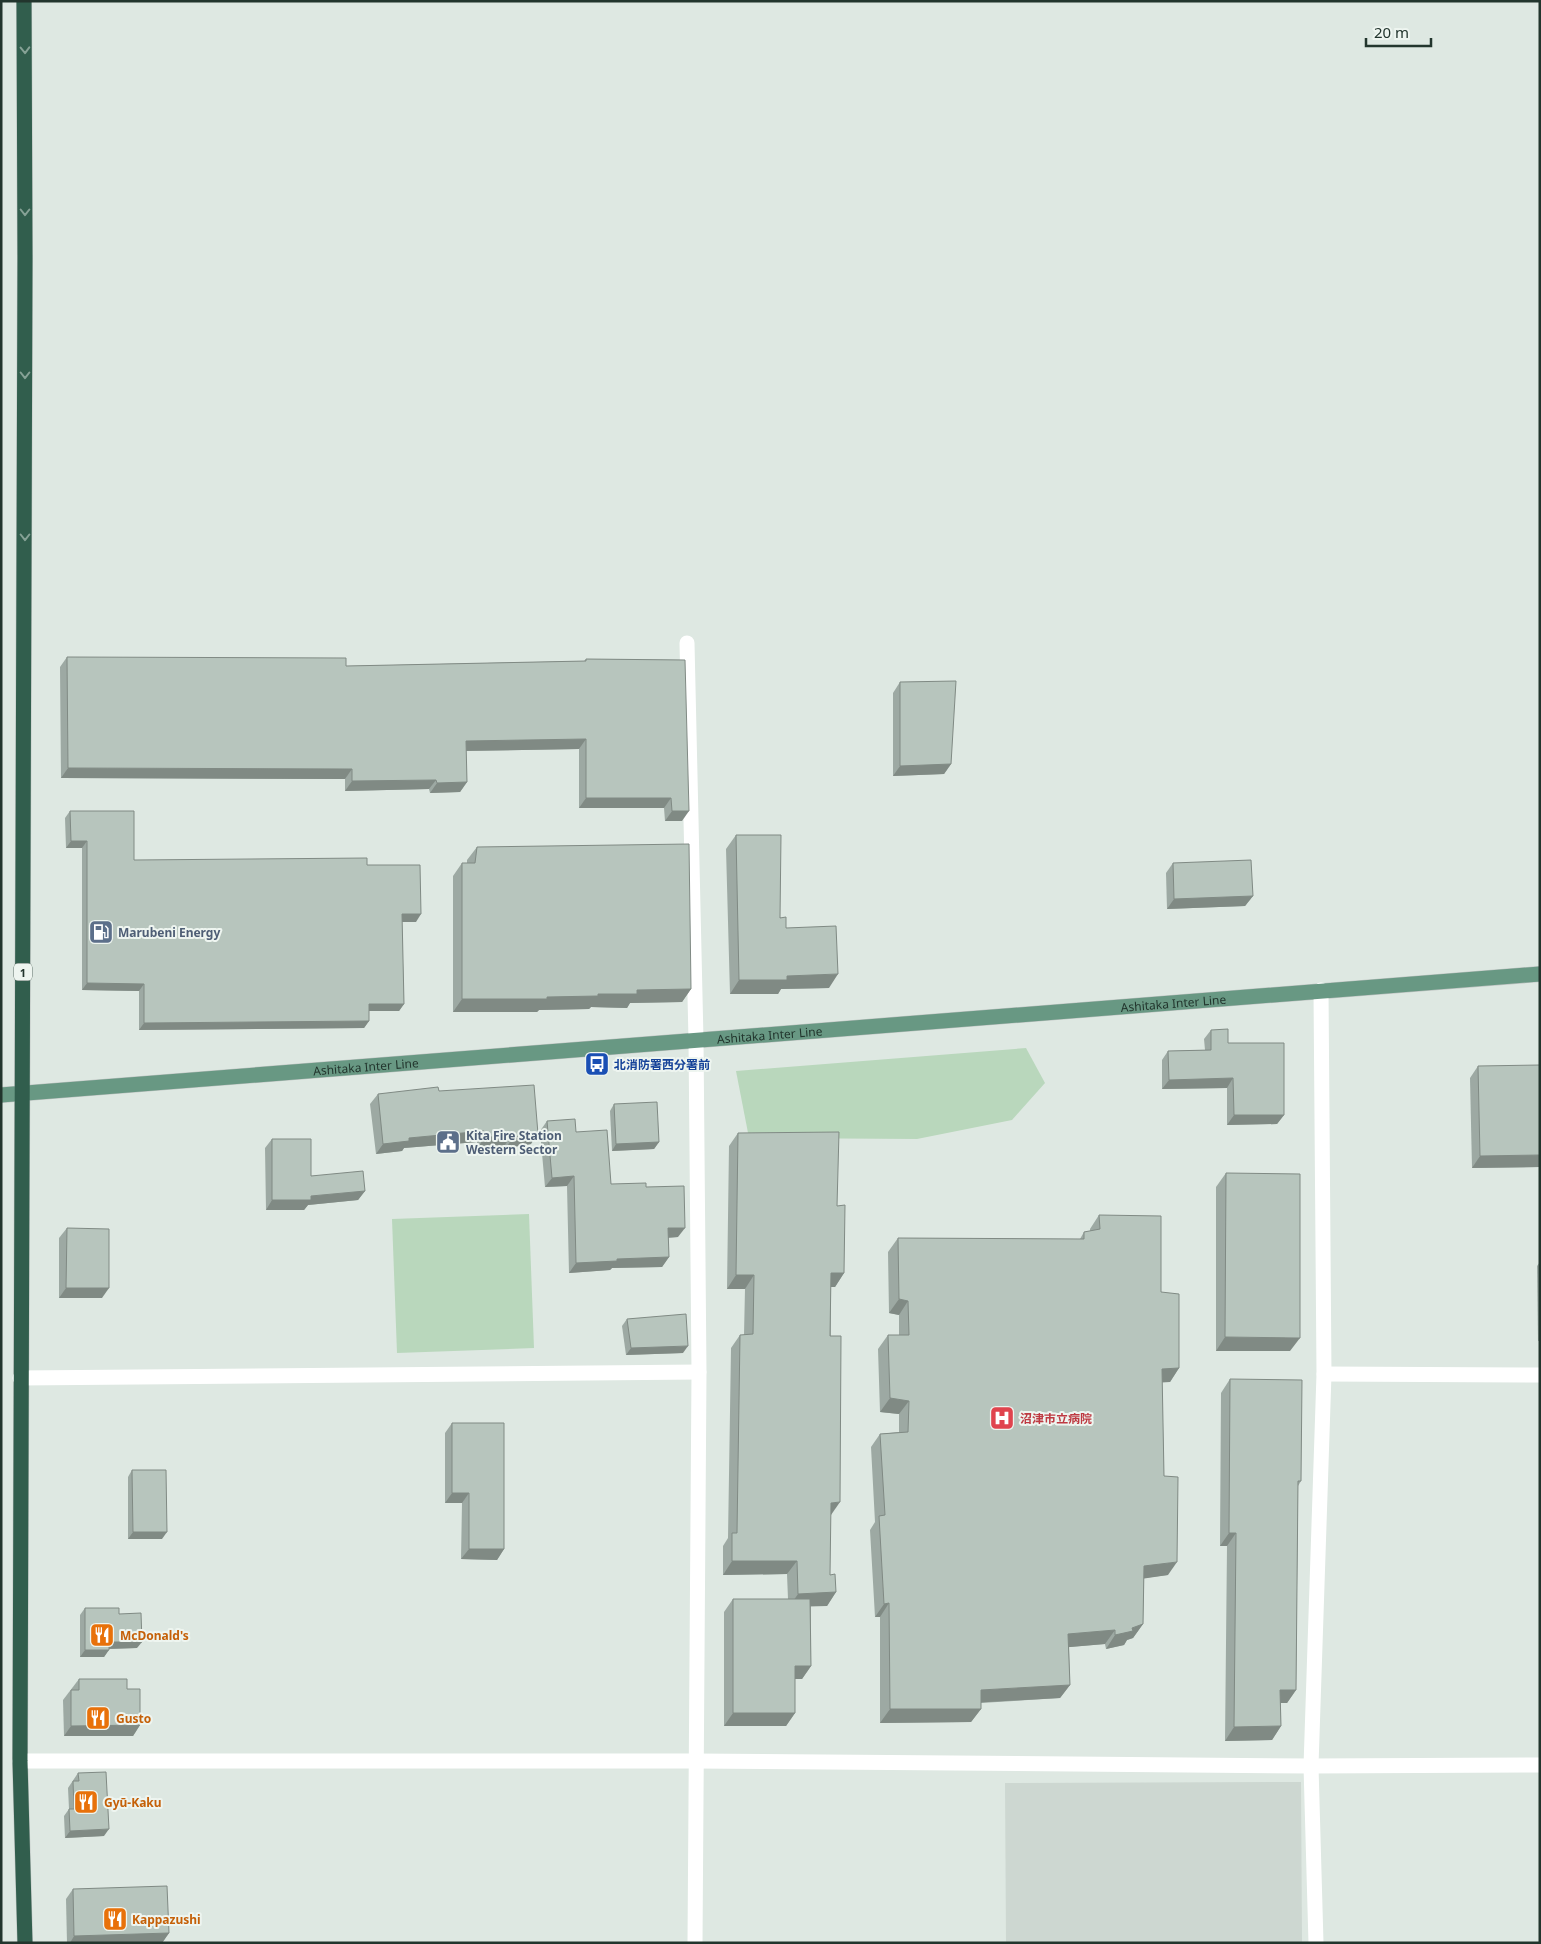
<svg xmlns="http://www.w3.org/2000/svg" width="1541" height="1944" font-family="'Noto Sans','Noto Sans JP',sans-serif">
<style>
.built{fill:#cdd7d1}
.green{fill:#b9d7bc}
.lines{fill:none;stroke-linecap:round;stroke-linejoin:round}
.major-casing{stroke:#bdc2c0;stroke-width:16}
.highway-casing{stroke:#bdc2c0;stroke-width:16}
.minor{stroke:#fff;stroke-width:15}
.major{stroke:#689883;stroke-width:15}
.highway{stroke:#315e4d;stroke-width:15}
.wall{fill:#9da9a3}
.shaded-wall{fill:#808a84}
.building{fill:#b7c5bd;stroke:#808a84}
.oneway{stroke:#86a296}
.labels{text-anchor:middle;dominant-baseline:central;stroke-width:4;stroke-linejoin:round;paint-order:stroke}
.shield{fill:#eef5f0;stroke:#5f6f68;stroke-width:1}
.shield-label{font-size:11px;font-weight:bold;fill:#22352d}
.service-label{font-size:12px;font-weight:bold;fill:#4e5e75;stroke:#eef5f0;text-anchor:start}
.street-label{font-size:12px;fill:#22352d;stroke:#eef5f0}
.transit-label{font-size:12px;font-weight:bold;fill:#164399;stroke:#eef5f0;text-anchor:start}
.health-label{font-size:12px;font-weight:bold;fill:#be3a42;stroke:#eef5f0;text-anchor:start}
.food-label{font-size:12px;font-weight:bold;fill:#c56008;stroke:#eef5f0;text-anchor:start}
</style>
<rect width="100%" height="100%" fill="#dee8e2"/>
<polygon class="built" points="1301,1782 1302,1943 1006,1943 1005,1783"/>
<g class="green">
<polygon points="1026,1048 1045,1083 1012,1120 917,1139 749,1138 736,1071"/>
<polygon points="529,1214 534,1348 397,1353 392,1219"/>
</g>
<g class="lines">
<defs>
<g id="major">
<path id="s1" d="M1 1095 1540 974"/>
</g>
<polyline id="highway" points="24,1 25,258 20,1761 25,1943"/>
</defs>
<use href="#major" class="major-casing"/>
<use href="#highway" class="highway-casing"/>
<g class="minor">
<polyline points="687,643 696,1040 699,1372 695,1943"/>
<polyline points="1324,1374 1540,1375"/>
<polyline points="20,1378 699,1372"/>
<polyline points="20,1761 695,1761 1311,1766 1540,1765"/>
<polyline points="1316,1943 1311,1766 1324,1374 1321,990"/>
</g>
<use href="#major" class="major"/>
<use href="#highway" class="highway"/>
</g>
<g class="wall">
<polygon points="67,657 346,666 584,661 586,659 685,660 682,821 665,821 664,808 579,808 579,749 466,751 467,782 460,792 430,793 429,789 345,791 345,779 61,778 60,667"/>
<polygon points="900,682 951,764 944,774 893,776 893,693"/>
<polygon points="70,811 134,860 367,865 416,922 402,922 404,1004 399,1011 369,1011 369,1021 364,1028 139,1030 139,991 82,990 82,848 66,848 65,818"/>
<polygon points="736,835 786,928 829,988 781,989 778,994 730,994 726,849"/>
<polygon points="477,847 691,989 682,1002 630,1003 627,1008 591,1007 589,1009 539,1010 537,1012 453,1012 453,876 462,863 467,863 467,860"/>
<polygon points="1173,863 1253,896 1245,906 1167,909 1166,873"/>
<polygon points="1211,1030 1228,1043 1284,1115 1277,1124 1227,1125 1227,1088 1162,1089 1162,1060 1168,1051 1205,1050 1204,1039"/>
<polygon points="1478,1066 1540,1167 1472,1168 1470,1078"/>
<polygon points="439,1091 531,1144 506,1148 505,1145 477,1149 477,1142 404,1148 402,1151 376,1154 370,1104 378,1094"/>
<polygon points="614,1104 659,1142 654,1149 612,1151 610,1111"/>
<polygon points="547,1121 576,1132 611,1184 678,1237 668,1238 669,1257 662,1267 612,1268 610,1270 569,1273 567,1186 545,1187 540,1131"/>
<polygon points="738,1133 837,1206 844,1273 835,1287 831,1287 830,1575 836,1592 827,1606 811,1606 811,1666 802,1679 795,1679 795,1713 786,1726 724,1726 724,1612 733,1599 788,1599 787,1574 723,1575 723,1546 728,1538 731,1348 740,1335 744,1335 745,1289 727,1289 729,1146"/>
<polygon points="272,1139 311,1176 365,1191 358,1200 308,1205 304,1210 266,1210 265,1148"/>
<polygon points="1226,1173 1290,1351 1216,1351 1216,1187"/>
<polygon points="1099,1215 1161,1292 1179,1368 1170,1382 1162,1382 1164,1476 1168,1575 1144,1578 1143,1624 1133,1638 1127,1640 1124,1645 1106,1649 1105,1644 1069,1647 1070,1685 1060,1698 981,1703 981,1709 971,1722 880,1723 880,1617 875,1617 870,1530 875,1522 871,1447 880,1434 899,1432 899,1414 880,1412 878,1349 888,1335 899,1335 899,1315 889,1313 888,1252 898,1238 1080,1239 1084,1232 1090,1231 1090,1229"/>
<polygon points="67,1228 102,1298 59,1298 59,1238"/>
<polygon points="1540,1262 1540,1341 1538,1341 1537,1266"/>
<polygon points="627,1319 683,1353 626,1355 622,1326"/>
<polygon points="1230,1379 1301,1481 1298,1486 1296,1690 1287,1703 1281,1703 1281,1726 1272,1740 1225,1741 1227,1546 1220,1546 1221,1393"/>
<polygon points="452,1423 504,1549 497,1560 461,1559 462,1503 445,1503 445,1433"/>
<polygon points="132,1470 162,1539 128,1539 128,1477"/>
<polygon points="85,1608 119,1614 137,1648 109,1649 104,1657 80,1657 80,1615"/>
<polygon points="79,1679 127,1689 140,1725 133,1736 64,1736 63,1700"/>
<polygon points="78,1773 104,1836 65,1838 64,1816 69,1809 68,1788"/>
<polygon points="73,1889 169,1933 162,1943 67,1943 66,1899"/>
</g>
<g class="shaded-wall">
<polygon points="586,739 579,749 459,751 466,741"/>
<polygon points="951,764 944,774 893,776 900,766"/>
<polygon points="68,768 352,769 345,779 61,778"/>
<polygon points="436,780 429,789 345,791 352,781"/>
<polygon points="467,782 460,792 430,793 437,783"/>
<polygon points="586,798 671,798 664,808 579,808"/>
<polygon points="672,811 689,811 682,821 665,821"/>
<polygon points="71,841 87,841 82,848 66,848"/>
<polygon points="1253,896 1245,906 1167,909 1174,899"/>
<polygon points="402,914 421,914 416,922 397,922"/>
<polygon points="838,974 829,988 781,989 778,994 730,994 739,980 787,976"/>
<polygon points="87,983 144,984 139,991 82,990"/>
<polygon points="691,989 682,1002 630,1003 627,1008 591,1007 589,1009 539,1010 537,1012 453,1012 462,999 547,997 598,994 637,990"/>
<polygon points="369,1004 404,1004 399,1011 364,1011"/>
<polygon points="369,1021 364,1028 139,1030 144,1023"/>
<polygon points="1233,1078 1227,1088 1162,1089 1169,1080"/>
<polygon points="1234,1115 1284,1115 1277,1124 1227,1125"/>
<polygon points="484,1131 477,1142 404,1148 402,1151 376,1154 383,1144 409,1138"/>
<polygon points="512,1134 505,1145 477,1149 484,1138"/>
<polygon points="538,1134 531,1144 506,1148 513,1137"/>
<polygon points="659,1142 654,1149 612,1151 616,1144"/>
<polygon points="1540,1155 1540,1167 1472,1168 1480,1156"/>
<polygon points="574,1176 567,1186 545,1187 552,1178"/>
<polygon points="365,1191 358,1200 308,1205 304,1210 266,1210 272,1200"/>
<polygon points="668,1228 685,1228 678,1237 661,1238"/>
<polygon points="669,1257 662,1267 612,1268 610,1270 569,1273 576,1263 617,1259"/>
<polygon points="831,1273 844,1273 835,1287 822,1287"/>
<polygon points="736,1275 754,1275 745,1289 727,1289"/>
<polygon points="66,1288 109,1288 102,1298 59,1298"/>
<polygon points="899,1299 908,1301 899,1315 889,1313"/>
<polygon points="1225,1337 1300,1338 1290,1351 1216,1351"/>
<polygon points="688,1346 683,1353 626,1355 631,1348"/>
<polygon points="1179,1368 1170,1382 1153,1383 1162,1369"/>
<polygon points="890,1398 909,1401 899,1414 880,1412"/>
<polygon points="452,1493 469,1493 462,1503 445,1503"/>
<polygon points="840,1502 831,1515 831,1503"/>
<polygon points="133,1532 167,1532 162,1539 128,1539"/>
<polygon points="1229,1533 1236,1533 1227,1546 1220,1546"/>
<polygon points="469,1549 504,1549 497,1560 461,1559"/>
<polygon points="732,1561 797,1561 787,1574 723,1575"/>
<polygon points="1177,1562 1168,1575 1134,1580 1144,1566"/>
<polygon points="836,1592 827,1606 789,1607 798,1594"/>
<polygon points="889,1603 880,1617 875,1617 884,1604"/>
<polygon points="1143,1624 1133,1638 1127,1640 1124,1645 1106,1649 1115,1635"/>
<polygon points="1115,1630 1105,1644 1059,1648 1068,1634"/>
<polygon points="109,1642 142,1642 137,1648 104,1649"/>
<polygon points="85,1650 109,1650 104,1657 80,1657"/>
<polygon points="795,1666 811,1666 802,1679 786,1679"/>
<polygon points="1070,1685 1060,1698 971,1703 981,1690"/>
<polygon points="1280,1690 1296,1690 1287,1703 1271,1703"/>
<polygon points="890,1709 981,1709 971,1722 880,1723"/>
<polygon points="733,1713 795,1713 786,1726 724,1726"/>
<polygon points="140,1725 133,1736 64,1736 71,1726"/>
<polygon points="1281,1726 1272,1740 1225,1741 1234,1727"/>
<polygon points="109,1829 104,1836 65,1838 70,1831"/>
<polygon points="169,1933 162,1943 70,1943 74,1936"/>
</g>
<g class="building">
<polygon points="67,657 346,658 346,666 586,661 586,659 685,660 689,811 672,811 671,798 586,798 586,739 466,741 467,782 437,783 436,780 352,781 352,769 68,768"/>
<polygon points="956,681 951,764 900,766 900,682"/>
<polygon points="70,811 134,811 134,860 367,858 367,865 420,865 421,914 402,914 404,1004 369,1004 369,1021 144,1023 144,984 87,983 87,841 71,841"/>
<polygon points="736,835 781,835 780,918 786,917 786,928 836,926 838,974 787,976 787,980 739,980"/>
<polygon points="689,844 691,989 637,990 637,994 598,994 598,996 547,997 547,999 462,999 462,863 475,863 477,847"/>
<polygon points="1251,860 1253,896 1174,899 1173,863"/>
<polygon points="1228,1029 1228,1043 1284,1043 1284,1115 1234,1115 1233,1078 1169,1080 1168,1051 1211,1050 1211,1030"/>
<polygon points="1540,1065 1540,1155 1480,1156 1478,1066"/>
<polygon points="534,1085 538,1134 513,1137 512,1134 484,1138 484,1131 409,1138 409,1141 383,1144 378,1094 438,1087 439,1091"/>
<polygon points="657,1102 659,1142 616,1144 614,1104"/>
<polygon points="575,1119 576,1132 607,1130 611,1184 646,1183 646,1187 684,1186 685,1228 668,1228 669,1257 617,1259 617,1261 576,1263 574,1176 552,1178 547,1121"/>
<polygon points="839,1132 837,1206 845,1205 844,1273 831,1273 830,1336 841,1336 840,1502 831,1503 830,1575 835,1574 836,1592 798,1594 797,1561 732,1561 732,1533 737,1533 740,1335 753,1334 754,1275 736,1275 738,1133"/>
<polygon points="272,1139 311,1139 311,1176 363,1171 365,1191 311,1196 311,1200 272,1200"/>
<polygon points="1226,1173 1300,1174 1300,1338 1225,1337"/>
<polygon points="1099,1215 1161,1216 1161,1292 1179,1294 1179,1368 1162,1369 1164,1476 1178,1477 1177,1562 1144,1566 1143,1624 1132,1628 1133,1631 1115,1635 1115,1630 1068,1634 1070,1685 981,1690 981,1709 890,1709 889,1603 884,1604 879,1516 885,1515 880,1434 908,1432 909,1401 890,1398 888,1335 909,1335 908,1301 899,1299 898,1238 1084,1239 1084,1232 1100,1229"/>
<polygon points="67,1228 109,1229 109,1288 66,1288"/>
<polygon points="686,1314 688,1346 631,1348 627,1319"/>
<polygon points="1230,1379 1302,1380 1301,1481 1298,1481 1296,1690 1280,1690 1281,1726 1234,1727 1236,1533 1229,1533"/>
<polygon points="452,1423 504,1423 504,1549 469,1549 469,1493 452,1493"/>
<polygon points="132,1470 166,1470 167,1532 133,1532"/>
<polygon points="733,1599 810,1599 811,1666 795,1666 795,1713 733,1713"/>
<polygon points="85,1608 119,1608 119,1614 141,1613 142,1642 109,1642 109,1650 85,1650"/>
<polygon points="79,1679 127,1679 127,1689 140,1689 140,1725 71,1726 71,1690 79,1690"/>
<polygon points="106,1772 109,1829 70,1831 69,1809 74,1809 73,1781 79,1781 78,1773"/>
<polygon points="167,1886 169,1933 74,1936 73,1889"/>
</g>
<defs><path id="oneway-chevron" d="M-2-3.5L2.5 0L-2 3.5" fill="none" stroke-width="1.6" stroke-linecap="round" stroke-linejoin="round" transform="scale(1.25)"/></defs>
<g class="oneway">
<use href="#oneway-chevron" transform="translate(25 50) rotate(89)"/>
<use href="#oneway-chevron" transform="translate(25 212) rotate(90)"/>
<use href="#oneway-chevron" transform="translate(25 375) rotate(90)"/>
<use href="#oneway-chevron" transform="translate(25 537) rotate(90)"/>
</g>
<defs>
<symbol id="fuel-square" viewBox="-11 -11 22 22"><rect x="-9" y="-9" width="18" height="18" rx="4" fill="#5c6f8a" stroke="#eef5f0"/><path d="M-5.5-6h7V0h2V4h1.3V-2.5L3-4.5l.8-.8L6-3V5H2.5V1h-1V6h-7ZM-4.2-4.7v3.2H.2V-4.7Z" fill="#fff"/></symbol>
<symbol id="bus-square" viewBox="-11 -11 22 22"><rect x="-9" y="-9" width="18" height="18" rx="4" fill="#1a4fb4" stroke="#eef5f0"/><path d="M-5-6H5V4H4V6H2V4H-2V6H-4V4H-5ZM-3.5-4V0h7V-4ZM-3.5 1.2v1.5H-2V1.2ZM2 1.2v1.5H3.5V1.2Z" fill="#fff"/></symbol>
<symbol id="civic-square" viewBox="-11 -11 22 22"><rect x="-9" y="-9" width="18" height="18" rx="4" fill="#5c6f8a" stroke="#eef5f0"/><path d="M-.6-6.5H3V-4.5H.6V-3L4-1V1h2V6H-6V1h2V-1L-.6-3ZM-1.2 2.5V6h2.4V2.5Z" fill="#fff"/></symbol>
<symbol id="hospital-square" viewBox="-11 -11 22 22"><rect x="-9" y="-9" width="18" height="18" rx="4" fill="#e0444e" stroke="#eef5f0"/><path d="M-5-5h3v3.5h4V-5h3V5h-3V1.5h-4V5h-3Z" fill="#fff"/></symbol>
<symbol id="restaurant-square" viewBox="-11 -11 22 22"><rect x="-9" y="-9" width="18" height="18" rx="4" fill="#e8710a" stroke="#eef5f0"/><path d="M-5-6h1v4h1v-4h1v4h1v-4h1v5L-1.5 .5V6h-2V.5L-5-1ZM5-6V6H3V1.5H1.5Q1.5-4 5-6Z" fill="#fff"/></symbol>
</defs>
<g fill-rule="evenodd">
<use href="#fuel-square" x="87" y="918" width="28" height="28"/>
<use href="#bus-square" x="583" y="1050" width="28" height="28"/>
<use href="#civic-square" x="434" y="1128" width="28" height="28"/>
<use href="#hospital-square" x="988" y="1404" width="28" height="28"/>
<use href="#restaurant-square" x="88" y="1621" width="28" height="28"/>
<use href="#restaurant-square" x="84" y="1704" width="28" height="28"/>
<use href="#restaurant-square" x="72" y="1788" width="28" height="28"/>
<use href="#restaurant-square" x="101" y="1905" width="28" height="28"/>
</g>
<g class="labels">
<rect class="shield" x="14" y="963.5" width="18" height="17" rx="4"/>
<g class="shield-label">
<text x="23" y="972">1</text>
</g>
<g class="service-label">
<text x="118" y="932">Marubeni Energy</text>
<text x="466" y="1135">Kita Fire Station<tspan x="466" dy="14">Western Sector</tspan></text>
</g>
<g class="street-label">
<text stroke="none"><textPath href="#s1" startOffset="1176">Ashitaka Inter Line</textPath></text>
<text stroke="none"><textPath href="#s1" startOffset="771">Ashitaka Inter Line</textPath></text>
<text stroke="none"><textPath href="#s1" startOffset="366">Ashitaka Inter Line</textPath></text>
</g>
<g class="transit-label">
<text x="614" y="1064">北消防署西分署前</text>
</g>
<g class="health-label">
<text x="1020" y="1418">沼津市立病院</text>
</g>
<g class="food-label">
<text x="120" y="1635">McDonald's</text>
<text x="116" y="1718">Gusto</text>
<text x="104" y="1802">Gyū-Kaku</text>
<text x="132" y="1919">Kappazushi</text>
</g>
</g>
<rect width="1541" height="1944" fill="none" stroke="#22352d" stroke-width="5"/>
<path d="M1366 38v8h65v-8" fill="none" stroke="#22352d" stroke-width="2.5"/>
<text x="1374" y="38" font-size="15" fill="#22352d" stroke="#eef5f0" stroke-width="4" paint-order="stroke">20 m</text>
</svg>
